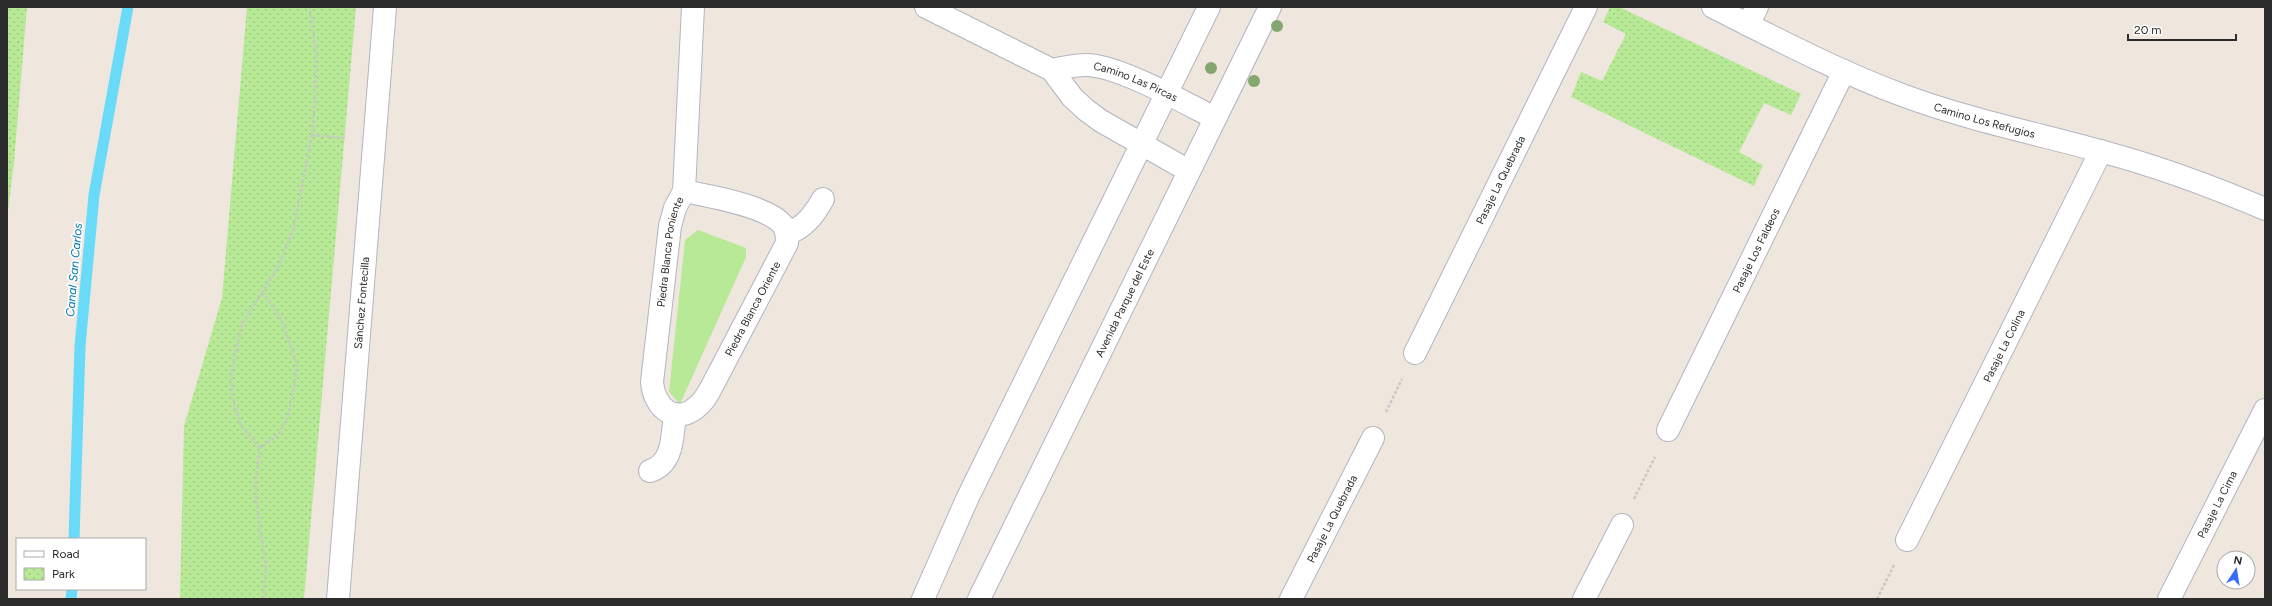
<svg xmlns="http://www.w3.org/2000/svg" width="2272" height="606" font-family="Figtree,sans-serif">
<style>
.grass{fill:#b7e996}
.park{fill:url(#park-dots)}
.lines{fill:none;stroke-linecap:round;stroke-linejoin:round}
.stream{stroke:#69dbf9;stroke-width:11}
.minor-casing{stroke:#b2b5c1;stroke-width:24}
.path{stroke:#c8c8c8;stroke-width:2.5;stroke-dasharray:3 2;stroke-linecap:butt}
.minor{stroke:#fff;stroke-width:22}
.tree{fill:#84a66f}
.labels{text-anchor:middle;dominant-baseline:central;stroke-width:3.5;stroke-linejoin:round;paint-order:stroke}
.street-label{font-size:11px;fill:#2c2c2c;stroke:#fff}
.water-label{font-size:12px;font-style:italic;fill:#027aaa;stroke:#fff}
</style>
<defs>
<pattern id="park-dots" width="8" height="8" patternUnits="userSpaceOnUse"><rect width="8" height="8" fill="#b7e996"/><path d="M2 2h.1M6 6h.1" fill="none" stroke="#9ec881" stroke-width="1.8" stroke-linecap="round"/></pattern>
</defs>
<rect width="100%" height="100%" fill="#efe6de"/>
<polygon class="grass" points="698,230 746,248 746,257 680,404 669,392 685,240"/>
<g class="park">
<polygon points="7,7 27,7 14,162 7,220"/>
<polygon points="247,7 356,7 304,599 180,599 184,426 222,298"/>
<polygon points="1610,7 1619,7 1801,94 1791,115 1764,103 1739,152 1763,165 1754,186 1571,97 1581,72 1602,81 1626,34 1603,22"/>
</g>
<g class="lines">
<g class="stream">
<polyline points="74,539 80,346 94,195 128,7"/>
<polyline points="71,599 72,589"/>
</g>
<defs>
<g id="minor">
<polyline points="926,7 1052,70 1072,97 1086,110 1101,121 1189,171"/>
<path id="s1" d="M1713 7C1775 38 1837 71 1902 95 1966 119 2034 133 2100 151 2157 166 2211 186 2265 209"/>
<polyline points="1748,25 1757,7"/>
<path id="s2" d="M1052 70C1063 68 1074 65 1085 65 1116 64 1185 103 1215 118"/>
<path id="s3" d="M684 191C708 196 768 206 783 225 787 231 787 237 787 243L710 390C707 395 704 401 699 405 676 427 654 408 652 382L670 226 675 208 684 191 693 7"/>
<path d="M787 234C805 227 814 215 823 199"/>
<path id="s4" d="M1415 353 1586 7"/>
<path id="s5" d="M1668 430 1844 71"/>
<path d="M650 471C674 463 672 436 675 414"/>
<path id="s6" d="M1907 540 2101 151"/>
<path id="s7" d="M338 599 385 7"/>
<polyline points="923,599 968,497 1209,7"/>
<path id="s8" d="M979 599 1270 7"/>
<path id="s9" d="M1291 599 1373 438"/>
<polyline points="1584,599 1622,525"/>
<path id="s10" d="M2169 599 2265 410"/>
</g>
</defs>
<use href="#minor" class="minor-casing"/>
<g class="path">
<polyline points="312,135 345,138"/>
<polyline points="263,292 281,319 297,364 294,388 288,416 279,434 260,448 256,475 256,500 266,568 263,599"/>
<polyline points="1386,412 1402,379"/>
<polyline points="260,448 241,426 232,396 231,373 242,324 278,267 293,231 312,135 315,100 316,55 310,7"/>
<polyline points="1634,499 1655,457"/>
<polyline points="1877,599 1894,565"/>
</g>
<use href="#minor" class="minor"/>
</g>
<g class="tree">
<circle cx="1277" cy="26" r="6"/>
<circle cx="1211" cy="68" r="6"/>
<circle cx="1254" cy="81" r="6"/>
</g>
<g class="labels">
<g class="street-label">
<text stroke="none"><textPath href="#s2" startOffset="87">Camino Las Pircas</textPath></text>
<text stroke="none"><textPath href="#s1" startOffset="295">Camino Los Refugios</textPath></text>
<text stroke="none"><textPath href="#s4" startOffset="193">Pasaje La Quebrada</textPath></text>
<text stroke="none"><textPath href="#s5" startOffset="200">Pasaje Los Faldeos</textPath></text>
<text stroke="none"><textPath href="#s3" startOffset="510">Piedra Blanca Poniente</textPath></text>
<text stroke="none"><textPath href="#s7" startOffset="297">Sánchez Fontecilla</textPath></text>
<text stroke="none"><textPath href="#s8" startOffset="330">Avenida Parque del Este</textPath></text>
<text transform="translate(753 309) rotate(-62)">Piedra Blanca Oriente</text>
<text stroke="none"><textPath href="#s6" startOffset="217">Pasaje La Colina</textPath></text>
<text stroke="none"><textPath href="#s10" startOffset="106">Pasaje La Cima</textPath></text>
<text stroke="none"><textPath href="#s9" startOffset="90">Pasaje La Quebrada</textPath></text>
</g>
<g class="water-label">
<text transform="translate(74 270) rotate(-85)">Canal San Carlos</text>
</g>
</g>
<rect width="2272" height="606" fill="none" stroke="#2c2c2c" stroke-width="16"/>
<rect x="16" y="538" width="130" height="52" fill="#ffffff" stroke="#ababab"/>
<rect x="24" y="551" width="20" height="6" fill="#ffffff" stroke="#ababab"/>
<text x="52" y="558" font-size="12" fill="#2c2c2c">Road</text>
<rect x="24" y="568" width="20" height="12" fill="url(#park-dots)" stroke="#ababab"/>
<text x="52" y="578" font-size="12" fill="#2c2c2c">Park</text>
<g transform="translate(2236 570) rotate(12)"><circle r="19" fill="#ffffff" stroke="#ababab"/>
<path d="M0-3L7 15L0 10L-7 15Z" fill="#3a6bff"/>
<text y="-6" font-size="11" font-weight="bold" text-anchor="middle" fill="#2c2c2c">N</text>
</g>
<path d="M2128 34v6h108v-6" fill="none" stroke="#2c2c2c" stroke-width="2"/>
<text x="2134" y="34" font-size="12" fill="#2c2c2c" stroke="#ffffff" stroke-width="3" paint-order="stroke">20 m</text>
</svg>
